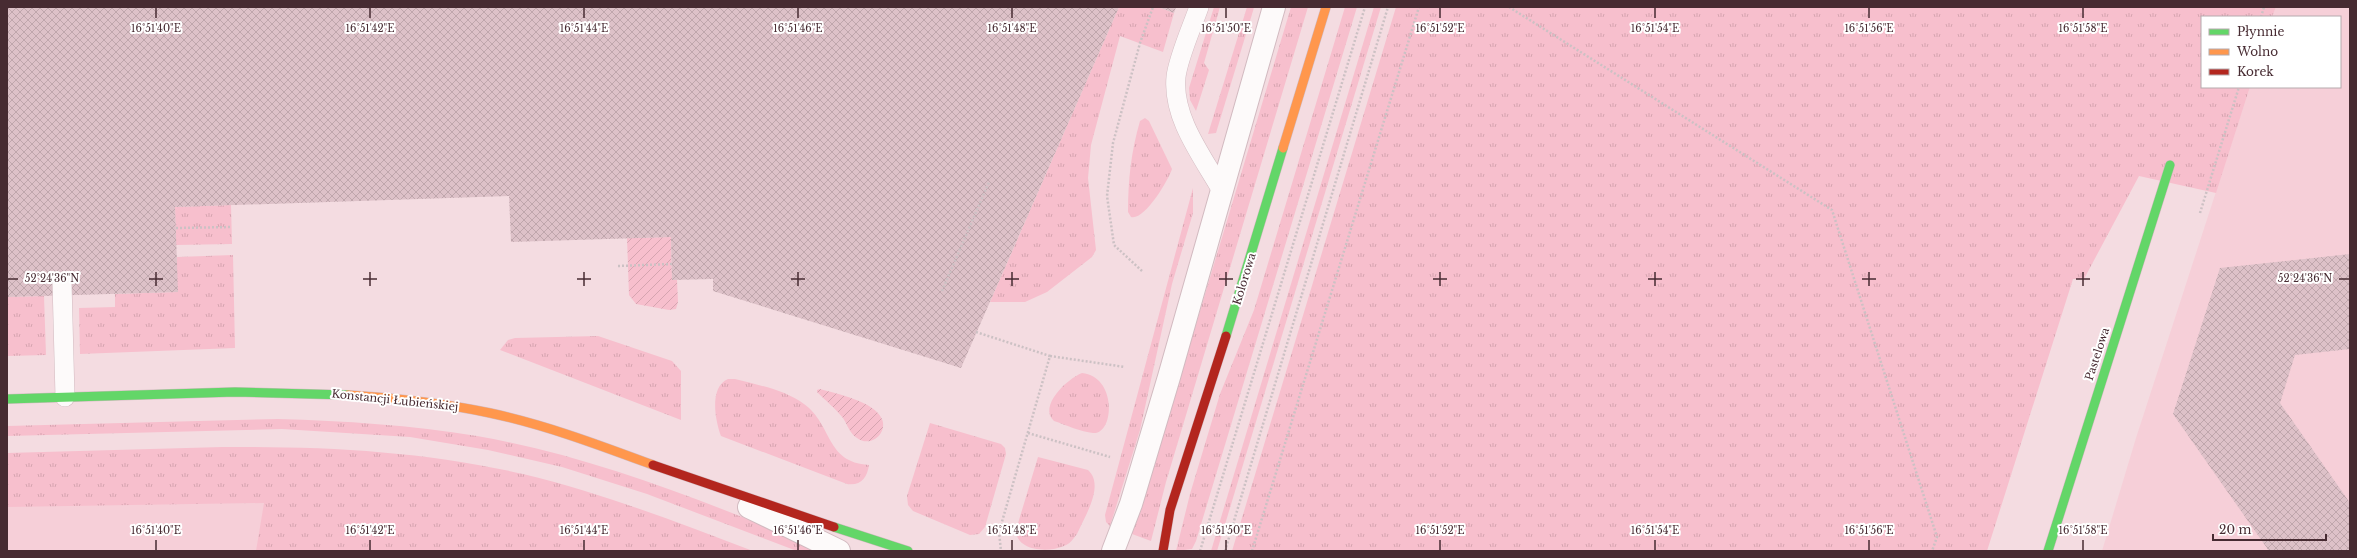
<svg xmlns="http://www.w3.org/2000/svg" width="2357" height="558" font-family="'Libre Baskerville',serif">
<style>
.built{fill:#f6cfd8}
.grass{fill:url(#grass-tufts)}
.garden{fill:url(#garden-furrows)}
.building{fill:url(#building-cross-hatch)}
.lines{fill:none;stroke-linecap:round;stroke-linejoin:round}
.lane-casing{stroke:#d2bac0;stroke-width:20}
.street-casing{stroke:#d2bac0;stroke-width:24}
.fast-casing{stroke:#d2bac0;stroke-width:10}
.slow-casing{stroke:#d2bac0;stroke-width:10}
.jam-casing{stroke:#d2bac0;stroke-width:10}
.path{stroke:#ccc1c4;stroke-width:2.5;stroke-dasharray:2 2;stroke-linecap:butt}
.lane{stroke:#fdfafa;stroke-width:19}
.street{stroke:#fdfafa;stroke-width:22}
.fast{stroke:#63d668;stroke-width:9}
.slow{stroke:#ff974d;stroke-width:9}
.jam{stroke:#b3261e;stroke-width:9}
.ticks{fill:none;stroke:#472b32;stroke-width:1.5}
.labels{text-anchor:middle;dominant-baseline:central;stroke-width:4;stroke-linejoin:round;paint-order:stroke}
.street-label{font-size:11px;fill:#472b32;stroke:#fff}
.ticks-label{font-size:10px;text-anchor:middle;fill:#472b32;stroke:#fff;stroke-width:4;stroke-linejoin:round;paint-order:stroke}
</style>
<defs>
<pattern id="grass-tufts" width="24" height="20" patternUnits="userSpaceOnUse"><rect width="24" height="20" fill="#f7bfcd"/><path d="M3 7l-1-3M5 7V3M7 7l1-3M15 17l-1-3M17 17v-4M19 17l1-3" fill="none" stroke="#d5a4b0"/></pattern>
<pattern id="garden-furrows" width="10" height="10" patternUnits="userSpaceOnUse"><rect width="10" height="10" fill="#f7bfcd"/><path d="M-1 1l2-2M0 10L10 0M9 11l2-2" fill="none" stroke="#d5a4b0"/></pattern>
<pattern id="building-cross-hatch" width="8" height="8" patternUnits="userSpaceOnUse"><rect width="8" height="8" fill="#ddc1c8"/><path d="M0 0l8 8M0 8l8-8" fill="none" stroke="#bfa6ac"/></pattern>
</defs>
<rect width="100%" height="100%" fill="#f4dce1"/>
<g class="built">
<polygon points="2276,7 2350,7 2350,551 2102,551 2136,438 2250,87 2340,87 2340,17 2272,17"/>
<polygon points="7,461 734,551 7,551"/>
</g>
<g class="grass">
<polygon points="1119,7 1158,7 1174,13 1163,52 1120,36 1091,145 1088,178 1096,250 1092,257 1047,292 1025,302 990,302"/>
<polygon points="1214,7 1220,7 1204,63 1209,70 1196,111 1190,100 1189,88"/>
<polygon points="1247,7 1254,7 1253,11 1216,133 1208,134"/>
<polygon points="1291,7 1308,7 1166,482 1151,541 1132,534 1150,478"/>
<polygon points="1345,7 1357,7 1196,541 1192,549 1176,551 1190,494 1220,394 1254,310"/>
<polygon points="1374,7 1381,7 1217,551 1211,551"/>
<polygon points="1396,7 2276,7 2272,17 2202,17 2202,87 2250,87 2216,193 2139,176 2084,279 2073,279 1987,551 1232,551"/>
<path d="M1145 118 1149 121 1172 169C1168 181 1144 221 1131 217L1128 212C1128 180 1131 152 1140 121Z"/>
<polygon points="1193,188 1193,213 1172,284 1140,430 1110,526 1106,522 1105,515"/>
<polygon points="231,205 232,244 176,245 175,207"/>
<polygon points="233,255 235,348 80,354 79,308 115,307 115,294 177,292 177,257"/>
<polygon points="44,296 46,355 7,356 7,297"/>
<polygon points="598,336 672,361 681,371 681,420 500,350 508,340 515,338"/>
<path d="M1082 373C1117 376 1115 435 1093 433 1081 432 1066 425 1054 421 1038 406 1067 379 1082 373Z"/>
<path d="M728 379H735C758 385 785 390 804 404 833 425 825 462 869 465 867 478 861 486 847 484L721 436C715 420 709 387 728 379Z"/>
<path d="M278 419C345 421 411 425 477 436 598 457 713 505 827 551H797L647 494 562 467 488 450 410 437 282 429 7 436V426Z"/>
<polygon points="930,423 1001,444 1005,448 1006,454 985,527 979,534 970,535 913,511 908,505 907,496"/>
<path d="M222 447C323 446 424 451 523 474 602 493 677 522 753 551H256L264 503 7 507V453Z"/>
<path d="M1038 457 1088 470C1105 485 1085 516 1077 534 1073 539 1070 544 1064 546 1048 553 1016 551 1016 530Z"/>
</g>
<g class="garden">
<polygon points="671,237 672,280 677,280 678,302 676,309 669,310 636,304 629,295 627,238"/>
<path d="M820 389C837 394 874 401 882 419 888 434 870 448 857 438 850 434 847 424 843 418 835 408 826 401 817 392V390Z"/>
</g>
<g class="building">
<polygon points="7,7 1119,7 961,368 713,291 713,279 672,280 671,237 511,242 509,196 175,207 178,292 7,297"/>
<polygon points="1158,7 1176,7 1174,13"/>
<polygon points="2350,254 2350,349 2295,355 2280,403 2350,503 2350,551 2269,551 2173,414 2220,268"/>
</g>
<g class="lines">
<defs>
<g id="lane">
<path d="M1199 7C1192 27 1178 58 1176 77 1172 117 1202 156 1221 189"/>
<polyline points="62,282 65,397"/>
</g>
<g id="street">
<polyline points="749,507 839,551"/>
<polyline points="1113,551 1131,504 1169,377 1274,7"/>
</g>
<g id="fast">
<polyline points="1226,336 1283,148"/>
<polyline points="7,399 235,392 348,395"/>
<polyline points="834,527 908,551"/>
<polyline points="2048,551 2170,165"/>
</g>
<g id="slow">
<polyline points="1283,148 1326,7"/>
<path d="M348 395C395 398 443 403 490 413 546 425 599 445 653 465"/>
</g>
<g id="jam">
<polyline points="653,465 834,527"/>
<polyline points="1163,551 1170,510 1226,336"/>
</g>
</defs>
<use href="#lane" class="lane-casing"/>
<use href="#street" class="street-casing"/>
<use href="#fast" class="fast-casing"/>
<use href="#slow" class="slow-casing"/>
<use href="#jam" class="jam-casing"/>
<g class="path">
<polyline points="1509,7 1832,210 1937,537 1932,551"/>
<polyline points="2261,17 2264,7"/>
<polyline points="2200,213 2239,87"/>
<polyline points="176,228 232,227"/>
<polyline points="618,266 672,264"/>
<polyline points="1142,271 1114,245 1107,196 1113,143 1140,43 1153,7"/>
<polyline points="942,291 989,182"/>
<polyline points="976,332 1050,356 999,532 1001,551"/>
<polyline points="1050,356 1125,367"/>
<polyline points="1028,433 1110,457"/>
<polyline points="1200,551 1365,7"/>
<polyline points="1225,551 1388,7"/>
<polyline points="1252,551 1419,7"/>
</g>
<use href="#lane" class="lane"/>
<use href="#street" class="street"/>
<use href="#fast" class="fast"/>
<use href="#slow" class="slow"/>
<use href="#jam" class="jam"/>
</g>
<path class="ticks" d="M156 8V18M370 8V18M584 8V18M798 8V18M1012 8V18M1226 8V18M1440 8V18M1655 8V18M1869 8V18M2083 8V18M156 272V286M370 272V286M584 272V286M798 272V286M1012 272V286M1226 272V286M1440 272V286M1655 272V286M1869 272V286M2083 272V286M8 279H18M149 279H163M363 279H377M577 279H591M791 279H805M1005 279H1019M1219 279H1233M1433 279H1447M1648 279H1662M1862 279H1876M2076 279H2090M2339 279H2349M156 540V550M370 540V550M584 540V550M798 540V550M1012 540V550M1226 540V550M1440 540V550M1655 540V550M1869 540V550M2083 540V550"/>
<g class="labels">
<g class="street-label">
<text transform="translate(1244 279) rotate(-73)">Kolorowa</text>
<text transform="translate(2097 354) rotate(-72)">Pastelowa</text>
<text transform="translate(395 400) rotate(6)">Konstancji Łubieńskiej</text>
</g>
</g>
<g class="ticks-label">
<text x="156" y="32">16°51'40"E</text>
<text x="370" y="32">16°51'42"E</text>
<text x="584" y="32">16°51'44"E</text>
<text x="798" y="32">16°51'46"E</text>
<text x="1012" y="32">16°51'48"E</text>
<text x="1226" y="32">16°51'50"E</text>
<text x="1440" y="32">16°51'52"E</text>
<text x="1655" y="32">16°51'54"E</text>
<text x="1869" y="32">16°51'56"E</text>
<text x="2083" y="32">16°51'58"E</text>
<text x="52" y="282">52°24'36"N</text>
<text x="2305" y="282">52°24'36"N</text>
<text x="156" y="534">16°51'40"E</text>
<text x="370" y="534">16°51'42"E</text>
<text x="584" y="534">16°51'44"E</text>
<text x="798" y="534">16°51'46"E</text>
<text x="1012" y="534">16°51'48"E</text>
<text x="1226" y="534">16°51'50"E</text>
<text x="1440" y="534">16°51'52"E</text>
<text x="1655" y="534">16°51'54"E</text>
<text x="1869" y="534">16°51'56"E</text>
<text x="2083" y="534">16°51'58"E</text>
</g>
<rect width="2357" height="558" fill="none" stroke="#472b32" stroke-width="16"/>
<rect x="2201" y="16" width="140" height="72" fill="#ffffff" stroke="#b5aaad"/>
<rect x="2209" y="29" width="20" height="6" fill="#63d668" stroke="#b5aaad"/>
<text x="2237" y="36" font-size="12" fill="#472b32">Płynnie</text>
<rect x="2209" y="49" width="20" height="6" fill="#ff974d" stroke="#b5aaad"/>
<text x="2237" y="56" font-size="12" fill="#472b32">Wolno</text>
<rect x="2209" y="69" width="20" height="6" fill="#b3261e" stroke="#b5aaad"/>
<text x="2237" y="76" font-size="12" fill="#472b32">Korek</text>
<path d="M2213 534v6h113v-6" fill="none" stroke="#472b32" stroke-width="2"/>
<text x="2219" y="534" font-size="12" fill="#472b32" stroke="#ffffff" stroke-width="3" paint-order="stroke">20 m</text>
</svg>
